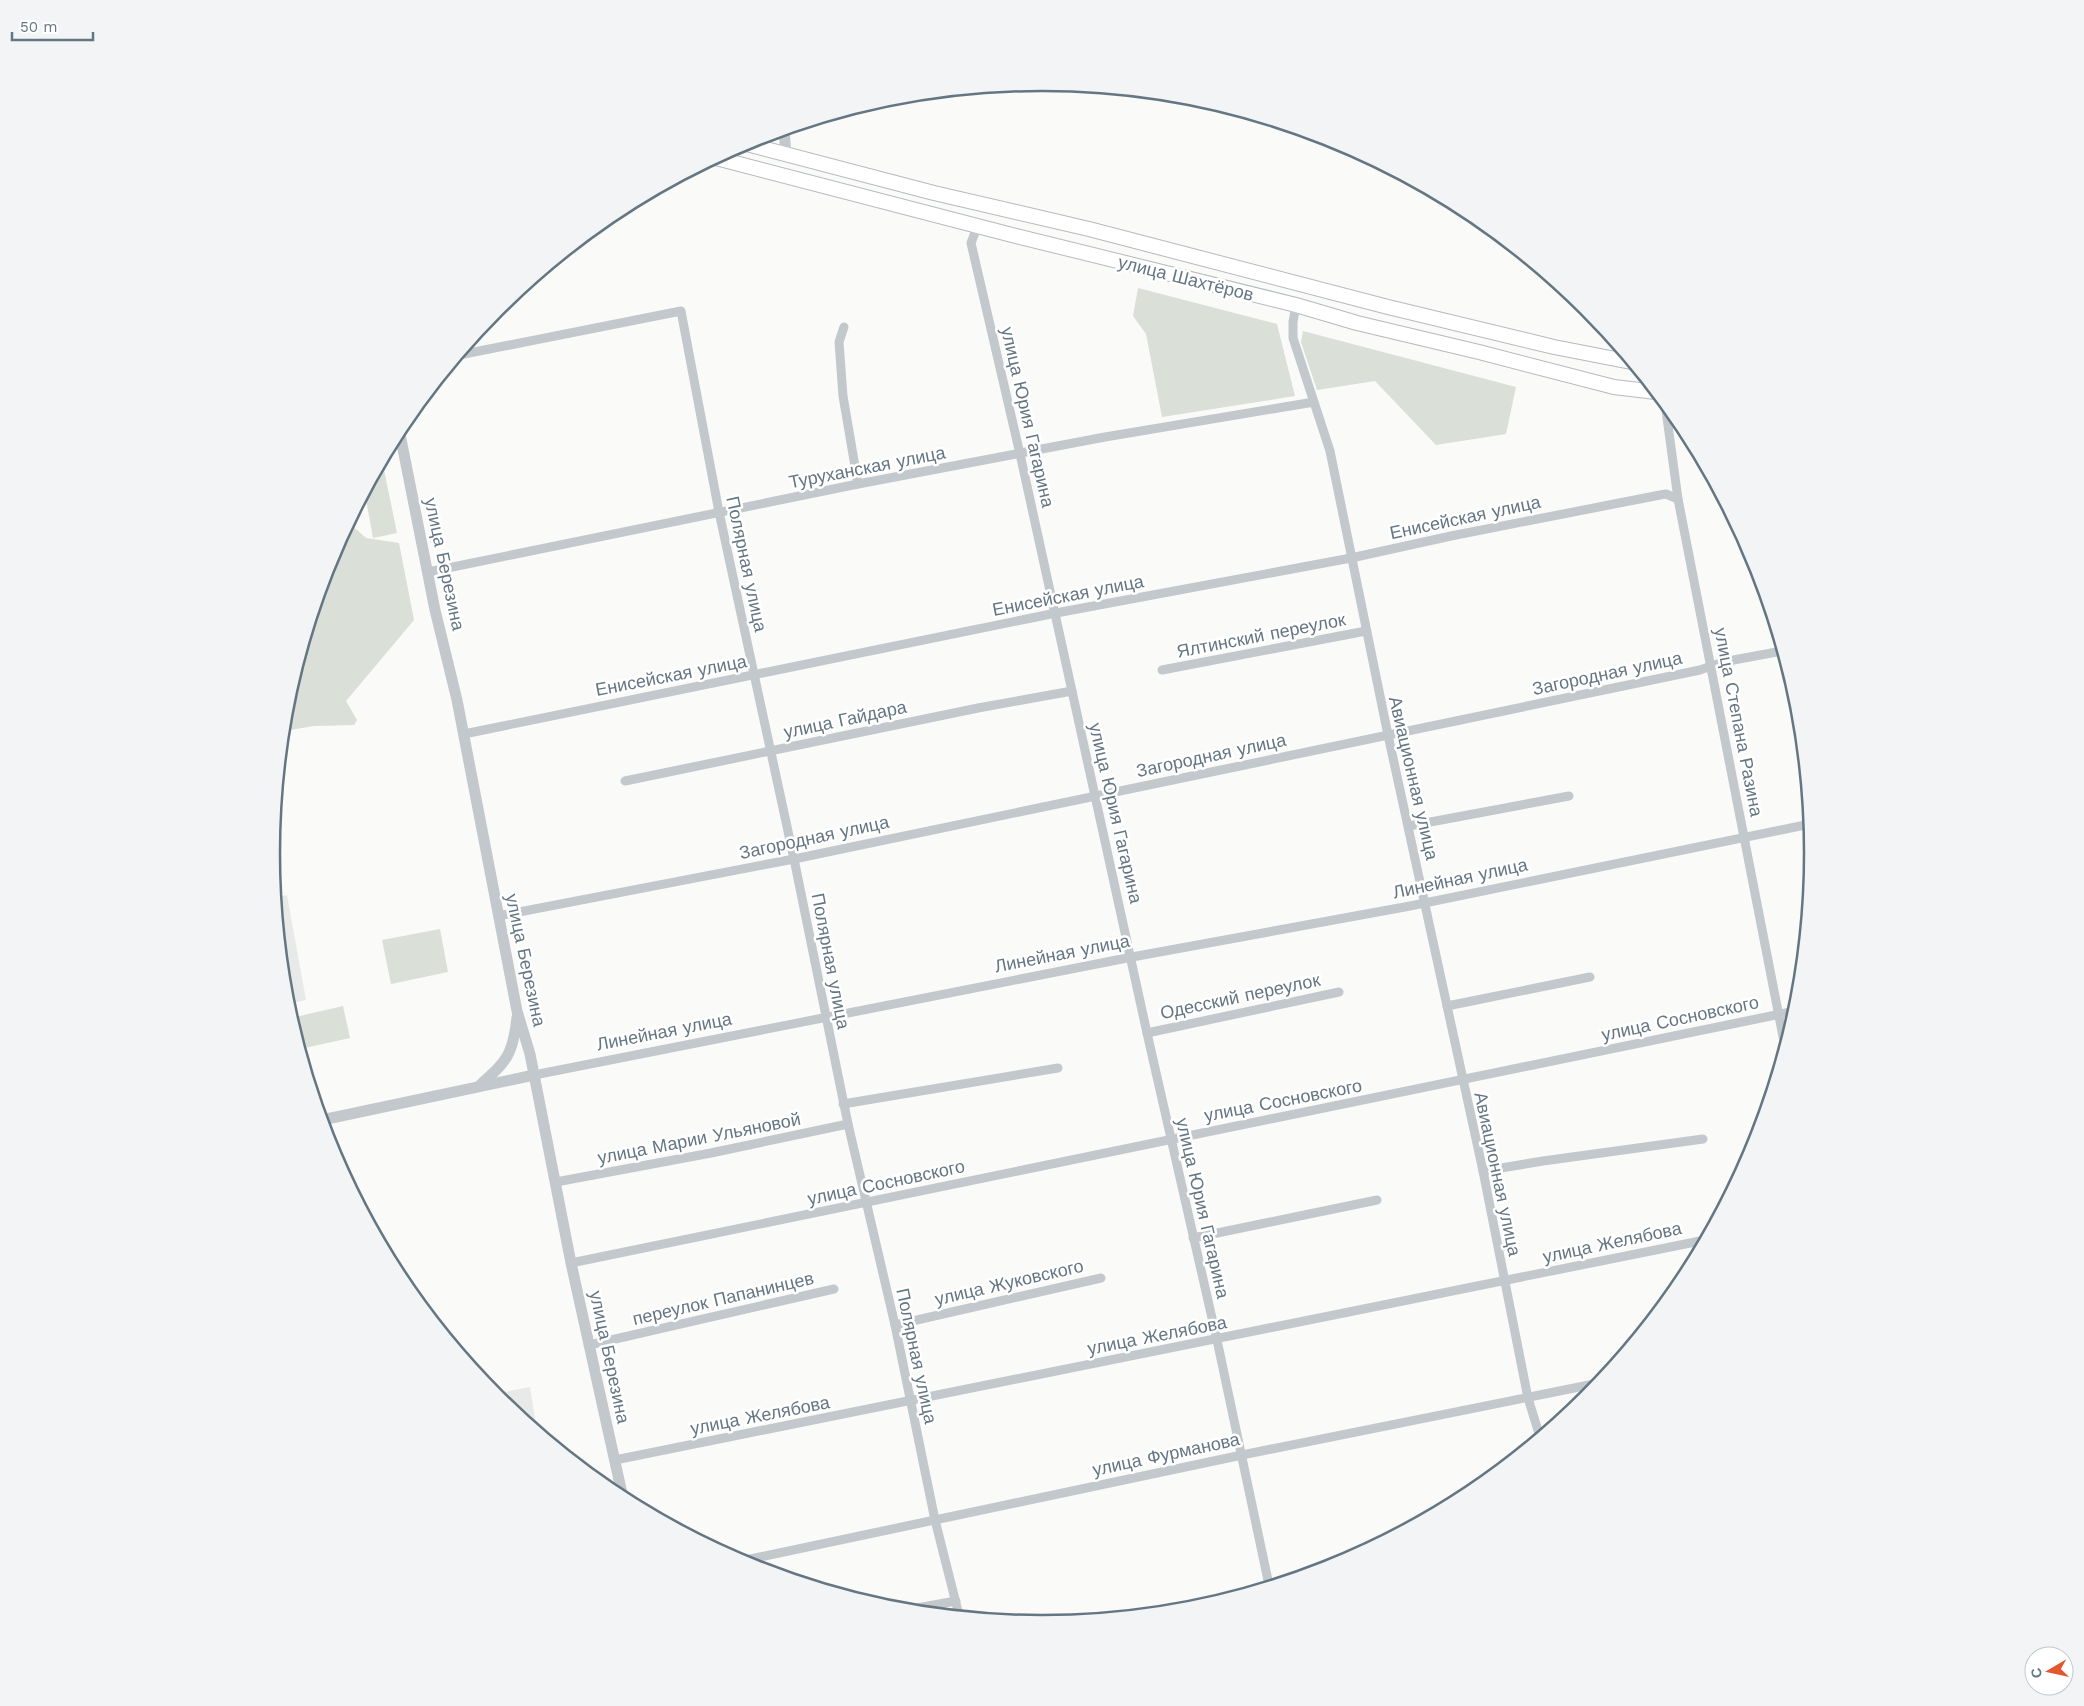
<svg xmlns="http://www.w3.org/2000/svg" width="2084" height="1706" font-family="'Work Sans',sans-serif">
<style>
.built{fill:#e8e9e9}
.green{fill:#dadfd7}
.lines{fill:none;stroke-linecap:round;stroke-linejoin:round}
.primary-casing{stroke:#b5babe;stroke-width:16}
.minor{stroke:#c3c8cc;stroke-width:9}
.tertiary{stroke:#c3c8cc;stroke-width:11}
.primary{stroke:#fff;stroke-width:14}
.labels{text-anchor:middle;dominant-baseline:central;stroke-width:5;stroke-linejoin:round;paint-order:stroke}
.street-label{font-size:18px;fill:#657683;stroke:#fff}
.rim{fill:none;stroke:#657683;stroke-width:2.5}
</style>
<rect width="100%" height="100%" fill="#fafaf8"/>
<g class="built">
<polygon points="287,895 306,1000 287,1004 276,897"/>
<polygon points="530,1387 536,1425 531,1426 494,1394"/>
</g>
<g class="green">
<polygon points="1138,288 1277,324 1295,396 1162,417 1146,334 1133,316"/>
<polygon points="1303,331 1516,387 1506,434 1436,445 1375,381 1317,390 1301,342"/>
<polygon points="382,460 397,533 373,538 365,494"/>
<polygon points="349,523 366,538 399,543 414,620 346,701 357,720 354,725 314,726 284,731 286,702 330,558"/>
<polygon points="440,929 448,972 391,984 382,940"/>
<polygon points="343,1006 350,1038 300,1049 291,1018"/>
</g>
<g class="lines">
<defs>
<g id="primary">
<polyline points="743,143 934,193 1089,229 1388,307 1554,347 1631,362"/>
<polyline points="716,158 1012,235 1296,305 1357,323 1479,352 1614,387 1656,392"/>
</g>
</defs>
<use href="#primary" class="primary-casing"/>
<g class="minor">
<polyline points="978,225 971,243 1020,454 1147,1033 1217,1340 1269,1585"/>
<polyline points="1296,305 1293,322 1293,338 1330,451 1388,735 1483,1171 1528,1398 1540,1437"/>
<polyline points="844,327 839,342 843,396 858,484"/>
<polyline points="459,355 681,311 719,512 794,859 848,1124 895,1325 935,1520 959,1615"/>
<polyline points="1665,403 1678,499 1785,1047"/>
<polyline points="428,572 858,484 1105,437 1314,402"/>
<polyline points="1162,670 1366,631"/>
<polyline points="464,734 1056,613 1351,558 1451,536 1660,495 1666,494 1678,499"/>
<polyline points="625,781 978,708 1072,691"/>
<polyline points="1409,826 1569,796"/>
<polyline points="498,916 794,859 1700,670 1723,662 1782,651"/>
<polyline points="1447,1006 1590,977"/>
<polyline points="1147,1033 1339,992"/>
<polyline points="534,1075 1132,957 1410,906 1810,824"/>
<polyline points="843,1104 1058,1068"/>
<polyline points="1483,1171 1543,1161 1703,1139"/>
<polyline points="556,1182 711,1153 848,1124"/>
<polyline points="1193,1238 1377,1200"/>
<polyline points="571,1263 1795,1011"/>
<polyline points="895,1325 1101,1278"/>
<polyline points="589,1345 834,1289"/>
<polyline points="615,1460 1705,1240"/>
<polyline points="741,1561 1242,1455 1599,1383"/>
<polyline points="906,1610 956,1601"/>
</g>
<g class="tertiary">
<polyline points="784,130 786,154"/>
<polyline points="399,429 435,610 457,700 517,1011 530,1054 571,1263 623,1498"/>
<path d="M480 1085C507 1061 513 1055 517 1017"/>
<polyline points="322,1120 534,1075"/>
</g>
<use href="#primary" class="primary"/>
</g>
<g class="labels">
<g class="street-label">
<text transform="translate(1186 278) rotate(14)">улица Шахтёров</text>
<text transform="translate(1028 417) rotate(77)">улица Юрия Гагарина</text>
<text transform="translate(867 467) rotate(-11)">Туруханская улица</text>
<text transform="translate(1465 517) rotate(-12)">Енисейская улица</text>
<text transform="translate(445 564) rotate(78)">улица Березина</text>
<text transform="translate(747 564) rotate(78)">Полярная улица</text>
<text transform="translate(1068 595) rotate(-11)">Енисейская улица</text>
<text transform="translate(1261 635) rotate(-11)">Ялтинский переулок</text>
<text transform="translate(1607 673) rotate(-12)">Загородная улица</text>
<text transform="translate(671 675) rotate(-11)">Енисейская улица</text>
<text transform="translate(845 719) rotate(-12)">улица Гайдара</text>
<text transform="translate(1739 722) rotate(79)">улица Степана Разина</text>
<text transform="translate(1211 755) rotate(-12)">Загородная улица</text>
<text transform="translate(1414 778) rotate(77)">Авиационная улица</text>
<text transform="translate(1116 813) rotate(77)">улица Юрия Гагарина</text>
<text transform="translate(814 837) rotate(-12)">Загородная улица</text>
<text transform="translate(1460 878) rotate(-12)">Линейная улица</text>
<text transform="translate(1062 953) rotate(-11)">Линейная улица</text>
<text transform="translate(526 960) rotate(78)">улица Березина</text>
<text transform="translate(831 961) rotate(79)">Полярная улица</text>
<text transform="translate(1240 996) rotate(-12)">Одесский переулок</text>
<text transform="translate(1680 1018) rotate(-12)">улица Сосновского</text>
<text transform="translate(664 1031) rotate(-11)">Линейная улица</text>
<text transform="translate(1283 1100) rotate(-11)">улица Сосновского</text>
<text transform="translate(699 1138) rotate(-11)">улица Марии Ульяновой</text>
<text transform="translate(1498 1174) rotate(78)">Авиационная улица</text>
<text transform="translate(886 1182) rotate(-12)">улица Сосновского</text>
<text transform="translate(1203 1208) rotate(77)">улица Юрия Гагарина</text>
<text transform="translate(1612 1242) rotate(-12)">улица Желябова</text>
<text transform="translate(1009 1282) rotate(-13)">улица Жуковского</text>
<text transform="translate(723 1298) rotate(-13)">переулок Папанинцев</text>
<text transform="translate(1157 1335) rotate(-11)">улица Желябова</text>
<text transform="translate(917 1356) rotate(78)">Полярная улица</text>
<text transform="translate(610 1357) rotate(78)">улица Березина</text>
<text transform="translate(760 1415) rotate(-11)">улица Желябова</text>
<text transform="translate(1166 1454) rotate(-12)">улица Фурманова</text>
</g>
</g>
<path d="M0 0H2084V1706H0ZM280 853a762 762 0 1 1 1524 0a762 762 0 1 1-1524 0Z" fill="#f3f4f5" fill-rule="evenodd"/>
<path class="rim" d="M280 853a762 762 0 1 1 1524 0a762 762 0 1 1-1524 0Z"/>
<g transform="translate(2049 1671) rotate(261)"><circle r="24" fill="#ffffff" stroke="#c1c8cd"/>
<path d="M0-4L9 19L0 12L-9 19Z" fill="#e4572e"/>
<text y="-8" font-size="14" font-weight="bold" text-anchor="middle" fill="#657683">С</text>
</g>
<path d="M12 32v8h81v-8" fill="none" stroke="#657683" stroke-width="2.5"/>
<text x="20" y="32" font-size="15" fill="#657683" stroke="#ffffff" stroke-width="4" paint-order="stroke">50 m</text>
</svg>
